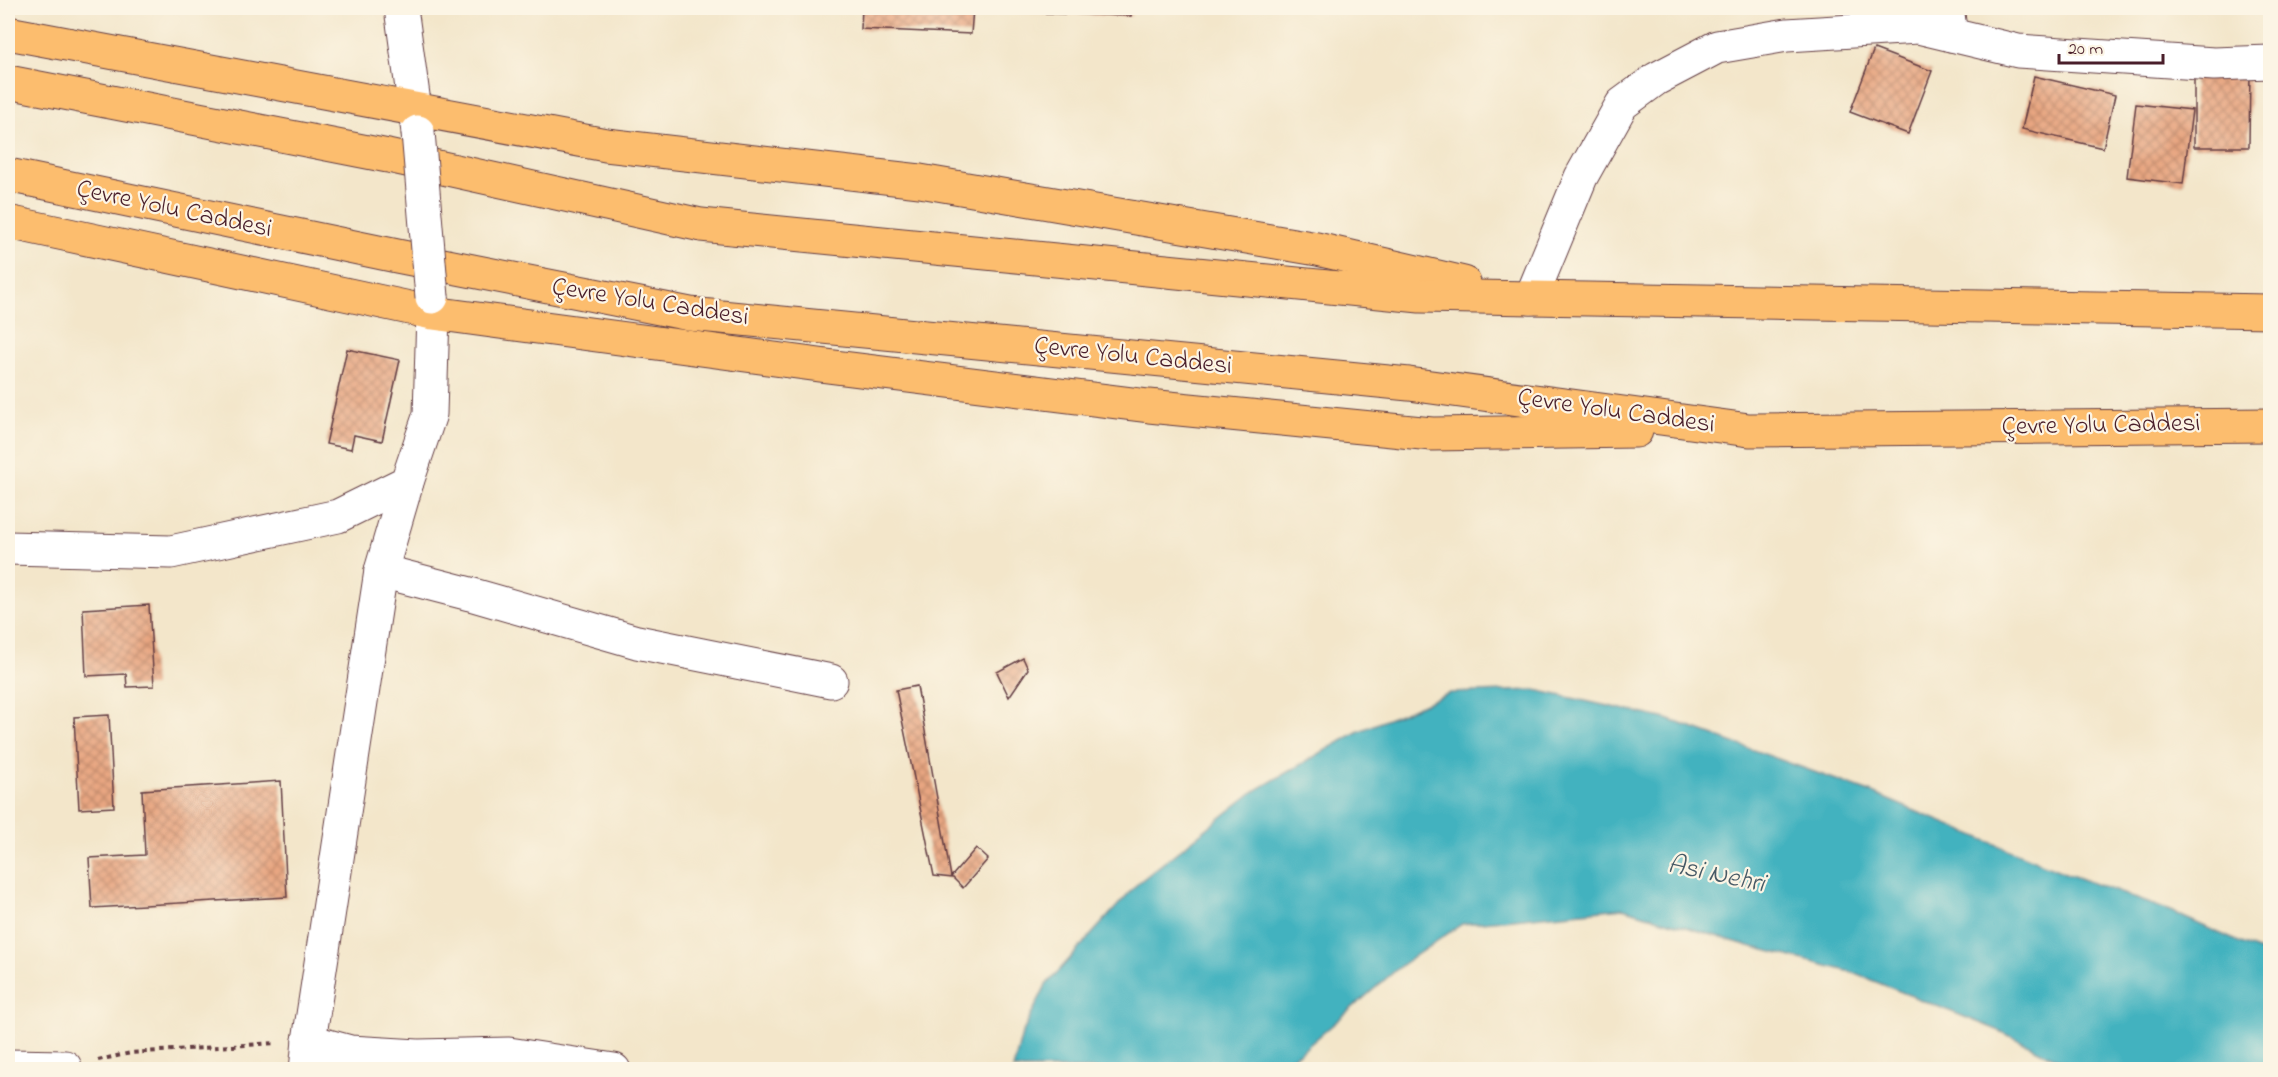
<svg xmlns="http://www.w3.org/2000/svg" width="2278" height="1077" font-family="'Indie Flower',sans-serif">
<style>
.water{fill:#43b2bf;stroke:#466875;stroke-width:1.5}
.building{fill:url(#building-cross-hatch)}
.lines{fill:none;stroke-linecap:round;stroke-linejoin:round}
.minor-casing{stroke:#633d43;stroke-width:35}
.tertiary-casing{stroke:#633d43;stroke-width:35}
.trunk-casing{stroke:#633d43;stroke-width:35}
.path{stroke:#633d43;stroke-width:4;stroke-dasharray:4.5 4.5;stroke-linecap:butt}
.minor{stroke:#fff;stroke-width:33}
.tertiary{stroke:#fff;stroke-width:33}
.trunk{stroke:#fcbd6e;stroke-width:33}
.minor-bridge-casing{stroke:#633d43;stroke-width:35;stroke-linecap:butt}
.minor-bridge{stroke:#fff;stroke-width:33}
.labels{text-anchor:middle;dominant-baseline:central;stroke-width:4.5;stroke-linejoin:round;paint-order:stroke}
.street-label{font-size:26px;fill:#4a1f2b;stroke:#fcf5e5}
.water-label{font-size:27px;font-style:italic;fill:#475a66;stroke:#fcf5e5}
</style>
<defs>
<pattern id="building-cross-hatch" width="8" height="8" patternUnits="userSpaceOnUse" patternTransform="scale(1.5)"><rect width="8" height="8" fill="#e8a681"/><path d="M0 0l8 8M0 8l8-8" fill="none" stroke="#be876a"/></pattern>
</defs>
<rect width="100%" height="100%" fill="#fcf5e5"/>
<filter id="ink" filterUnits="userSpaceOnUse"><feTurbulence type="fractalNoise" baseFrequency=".0167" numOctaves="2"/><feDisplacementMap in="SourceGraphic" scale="12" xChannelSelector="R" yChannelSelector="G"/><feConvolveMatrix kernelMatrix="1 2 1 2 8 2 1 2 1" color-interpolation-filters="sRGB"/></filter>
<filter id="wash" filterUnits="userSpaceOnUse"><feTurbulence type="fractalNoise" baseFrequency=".008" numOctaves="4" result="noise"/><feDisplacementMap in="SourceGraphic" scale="24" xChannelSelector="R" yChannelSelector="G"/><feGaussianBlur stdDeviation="1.35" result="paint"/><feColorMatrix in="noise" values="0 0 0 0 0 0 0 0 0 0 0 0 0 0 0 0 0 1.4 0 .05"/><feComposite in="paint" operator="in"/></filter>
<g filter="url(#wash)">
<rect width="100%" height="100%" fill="#f3e6ca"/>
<polygon class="water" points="1535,690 1667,719 1867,791 2065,873 2170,911 2270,956 2270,1069 2078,1069 2000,1031 1851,972 1749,946 1623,908 1462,924 1403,964 1301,1052 1272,1069 1013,1069 1022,1034 1046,985 1138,883 1253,792 1357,732 1450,693"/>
<g id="blocks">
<g class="building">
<polygon points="862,8 973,8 971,34 861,29"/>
<polygon points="1005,8 1132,8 1131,16 1005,12"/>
<polygon points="1874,49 1932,71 1908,134 1850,112"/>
<polygon points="2194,69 2250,69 2249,147 2194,147"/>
<polygon points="2034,76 2115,95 2103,148 2022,129"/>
<polygon points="2136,104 2192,110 2183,184 2127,177"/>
<polygon points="347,349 400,360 382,441 354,435 351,449 326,444"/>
<polygon points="149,605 154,686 127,687 126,674 86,676 83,609"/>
<polygon points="1023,658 1028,669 1009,697 997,672"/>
<polygon points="917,686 951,877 976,848 988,859 963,888 953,878 934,876 896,690"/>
<polygon points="109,715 114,807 79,809 74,717"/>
<polygon points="281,781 287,897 92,908 89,858 145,855 142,790"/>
</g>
</g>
</g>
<g filter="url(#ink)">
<use href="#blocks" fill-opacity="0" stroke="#633d43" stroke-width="1.5"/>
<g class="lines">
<defs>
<g id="minor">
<polyline points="401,8 418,132"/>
<polyline points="1947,8 1951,35"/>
<polyline points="407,482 381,571 470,594 637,642 831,681"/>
<polyline points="8,548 171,552 338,516 407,482 430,414 433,313 432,297"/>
<polyline points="309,1041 350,1052 418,1056 509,1054 614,1070"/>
<polyline points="8,1066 65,1067"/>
<polyline points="306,1070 309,1041 381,571"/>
</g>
<polyline id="tertiary" points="1531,298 1581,177 1622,104 1656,79 1717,47 1787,35 1918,27 2018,51 2214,64 2270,62"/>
<g id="trunk">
<polyline points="8,33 606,145 920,181 1317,249 1464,283"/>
<polyline points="8,82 388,156 701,225 1420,296 2270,311"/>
<polyline points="8,175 397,256 690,314 1409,384 1749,430 2270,425"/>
<polyline points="8,222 433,313 827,366 1149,406 1432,434 1636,431"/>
</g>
</defs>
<use href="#minor" class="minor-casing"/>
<use href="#tertiary" class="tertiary-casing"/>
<use href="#trunk" class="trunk-casing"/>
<polyline class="path" points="98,1060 131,1053 275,1043"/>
<use href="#minor" class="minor"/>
<use href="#tertiary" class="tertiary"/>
<use href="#trunk" class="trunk"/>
<defs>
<polyline id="minor-bridge" points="418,132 432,297"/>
</defs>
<use href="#minor-bridge" class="minor-bridge-casing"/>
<use href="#minor-bridge" class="minor-bridge"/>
</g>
</g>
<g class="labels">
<g class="street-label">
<text transform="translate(174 210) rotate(12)">Çevre Yolu Caddesi</text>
<text transform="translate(650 303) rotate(9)">Çevre Yolu Caddesi</text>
<text transform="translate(1133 357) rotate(6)">Çevre Yolu Caddesi</text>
<text transform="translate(1616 412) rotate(8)">Çevre Yolu Caddesi</text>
<text transform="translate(2101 426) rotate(-1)">Çevre Yolu Caddesi</text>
</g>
<g class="water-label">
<text transform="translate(1716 875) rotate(12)">Asi Nehri</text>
</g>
</g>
<rect width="2278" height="1077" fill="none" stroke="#fcf5e5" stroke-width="30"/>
<path d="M2059 54v9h104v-9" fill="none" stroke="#4a1f2b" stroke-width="3"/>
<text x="2068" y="54" font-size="18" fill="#4a1f2b" stroke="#fcf5e5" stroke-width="4.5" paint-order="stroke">20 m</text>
</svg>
